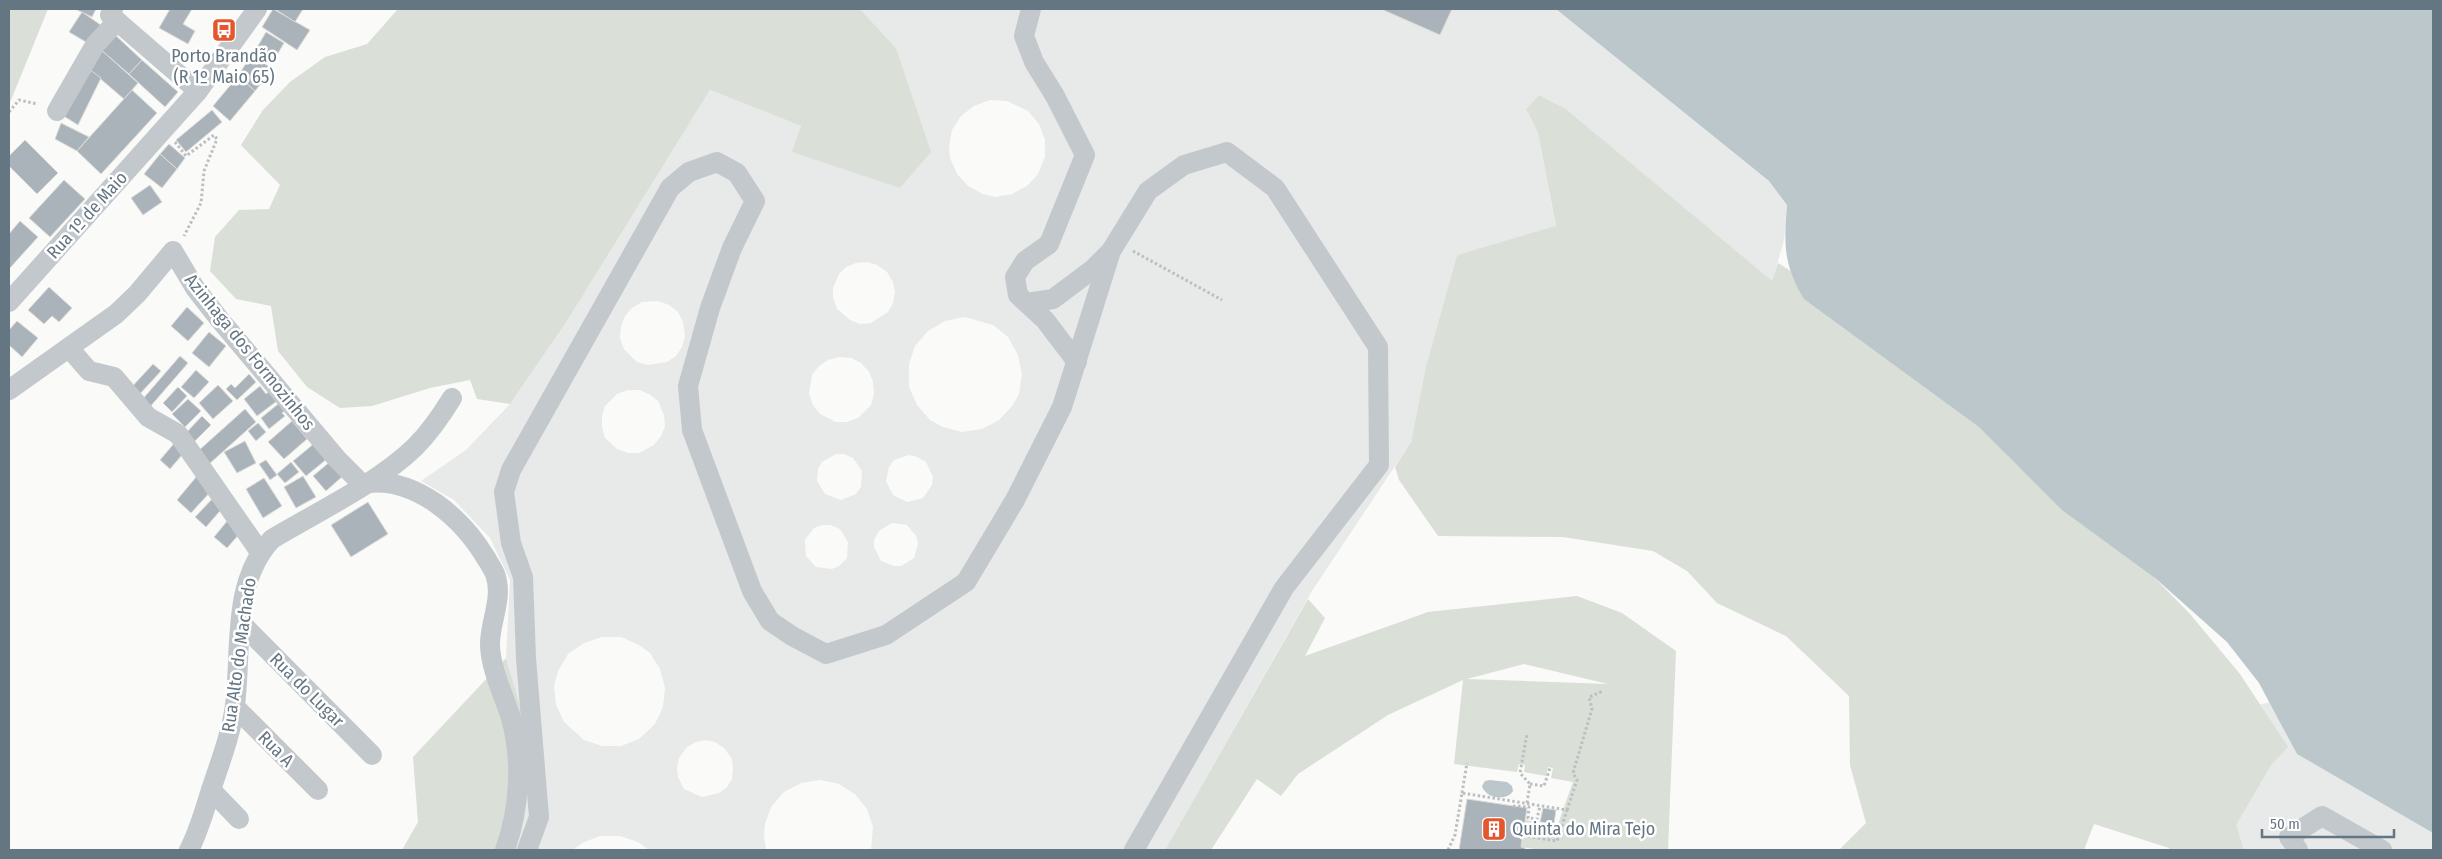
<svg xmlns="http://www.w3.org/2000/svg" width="2442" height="859" font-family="'Fira Sans Condensed',sans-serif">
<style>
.built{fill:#e8e9e9;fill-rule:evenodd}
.green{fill:#dadfd7;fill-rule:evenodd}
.water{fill:#bbc7cb}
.building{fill:#aab3b9;stroke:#dcdcda}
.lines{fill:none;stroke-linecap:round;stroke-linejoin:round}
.path{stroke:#bbbfc2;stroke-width:3;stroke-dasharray:2.5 2.5;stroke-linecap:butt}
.minor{stroke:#c3c8cc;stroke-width:20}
.labels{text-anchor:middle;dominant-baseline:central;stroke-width:5;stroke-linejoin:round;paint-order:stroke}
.poi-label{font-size:18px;fill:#657683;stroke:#fff}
.street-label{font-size:18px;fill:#657683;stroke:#fff}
</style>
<rect width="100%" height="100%" fill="#fafaf8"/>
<g class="built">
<path d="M860 9H1556L1769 181 1787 205 1784 240 1772 282 1566 109 1539 95 1526 109 1538 133 1556 227 1457 255 1426 366 1411 442 1312 591 1165 850H871L873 827 867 809 855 794 839 784 820 780 801 783 784 792 771 807 765 824 764 835 766 850H649L638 842 620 836H600L582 843 573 850H516L528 783 526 725 506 658 510 580 490 538 454 500 421 481 466 450 510 404 567 321 710 90 801 126 793 152 900 187 930 152 896 48ZM990 100 1007 101 1028 111 1039 124 1045 140V157L1038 174 1027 186 1012 194 995 197 983 194 968 186 957 174 950 158 949 147 952 130 961 116 974 106ZM867 262 877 265 887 272 893 282 895 292 893 303 888 312 871 323 860 324 850 320 837 309 833 298V288L839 274 846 267 856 263ZM658 301 669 305 678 312 683 322 685 336 682 347 676 356 667 362 648 365 637 362 624 349 620 338 621 327 625 316 632 308 642 302ZM965 317 993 325 1008 337 1018 355 1022 374 1019 394 1013 405 999 420 982 429 962 432 943 427 930 420 917 405 909 387V364L915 346 928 331 945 321ZM839 357 851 358 861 363 869 372 873 382 874 394 871 405 858 418 847 422H836L820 414 813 405 809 394 812 375 819 366 828 360ZM628 390H639L649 394 658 401 664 415 665 426 661 436 654 445 639 453H628L617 449 605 438 602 427V416L605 406 617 394ZM836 454H844L853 458 862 471 861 487 856 494 841 500 825 494 817 481 818 469 822 462ZM909 455 917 457 926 462 933 477 932 485 923 498 907 502 893 495 886 481 889 467 894 460ZM892 523 907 525 916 536 918 543 914 558 901 566H894L881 561 874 547V540L879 531ZM822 525H830L840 529 848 542 847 558 839 566 832 569 816 567 806 556 805 540 814 528ZM602 637H621L639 645 650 653 660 669 665 688 663 707 655 724 639 739 621 746H602L584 740 564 722 556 705 554 686 558 671 568 654 584 643ZM706 740 715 742 724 748 732 759 733 769 732 779 727 787 719 793 702 797 684 789 678 777 677 767 679 758 687 747 696 742Z"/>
<polygon points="2270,702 2297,754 2433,833 2433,850 2245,850 2184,801 2214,716"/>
</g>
<g class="green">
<polygon points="9,9 48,9 9,105"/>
<polygon points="398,9 860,9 896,48 931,152 900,188 792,152 801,126 710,90 567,321 510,404 477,399 470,380 430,388 372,406 340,408 307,387 278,351 271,306 236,299 210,271 215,237 239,210 269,209 280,185 241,145 263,110 290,82 325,57 367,44"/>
<polygon points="1539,95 1566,109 1772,281 1778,263 1836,300 1991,436 2011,459 2080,523 2135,558 2190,614 2240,674 2288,747 2271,765 2236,825 2244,850 2169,850 2169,848 2094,824 2084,850 1839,850 1866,823 1850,765 1849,696 1786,636 1717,603 1687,571 1653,551 1563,537 1438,536 1399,480 1395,467 1411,442 1426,366 1457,255 1556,226 1538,133 1526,109"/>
<path d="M1577 596 1622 613 1676 651 1668 850H1542L1521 847 1525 820 1558 824 1573 782 1551 778 1553 768 1548 767 1546 776 1524 772 1525 765 1519 764 1517 772 1454 764 1463 680 1388 715 1298 774 1281 796 1257 779 1211 850H1165L1308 599 1325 618 1305 656 1428 612ZM1524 664 1608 684 1467 679Z"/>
<polygon points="506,658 526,725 528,783 516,850 402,850 418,822 413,757"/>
</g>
<g class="water">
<path d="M1556 9H2433V833L2297 754 2259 683 2227 642 2155 578 2062 510 1979 427 1804 299C1783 264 1784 244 1787 205L1769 181Z"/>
<path d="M1490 780 1507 782 1512 786 1513 791C1506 802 1485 798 1482 786L1485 781Z"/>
</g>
<g class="building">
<polygon points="75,9 96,9 92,17"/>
<polygon points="170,9 192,9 183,24 195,31 188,44 159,28"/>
<polygon points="273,9 310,30 297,50 262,27"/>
<polygon points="275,9 303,9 295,22"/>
<polygon points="1381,9 1452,9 1440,35"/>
<polygon points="82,12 105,28 91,45 69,32"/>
<polygon points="266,32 284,43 273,62 255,51"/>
<polygon points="113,33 142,60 129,74 99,48"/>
<polygon points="99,48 138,83 124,99 89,69"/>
<polygon points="253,52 272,70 255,91 238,76"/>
<polygon points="142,60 178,92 165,107 129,74"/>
<polygon points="89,69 101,78 78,125 62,115"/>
<polygon points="238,76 255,91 230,121 213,106"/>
<polygon points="132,90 157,113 101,174 77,151"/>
<polygon points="212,110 222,122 186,152 176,140"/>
<polygon points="61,123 89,137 77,151 55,139"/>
<polygon points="25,140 58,173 37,194 9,166 9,156"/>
<polygon points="169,144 185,158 177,169 160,154"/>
<polygon points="160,154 177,169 162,188 144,174"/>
<polygon points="64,180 85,199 50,237 29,218"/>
<polygon points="150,185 162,202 143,215 131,198"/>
<polygon points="20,221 38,237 9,269 9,234"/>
<polygon points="49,287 72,308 59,322 52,316 44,324 28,310"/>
<polygon points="187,307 204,323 188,341 171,326"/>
<polygon points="17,321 38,338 22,357 9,345 9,330"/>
<polygon points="209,332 226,346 209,367 192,353"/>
<polygon points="180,356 188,363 149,408 141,401"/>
<polygon points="153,364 161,371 137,397 129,390"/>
<polygon points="196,370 209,382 194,398 181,387"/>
<polygon points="249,374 256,382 237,400 226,389 231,384 235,388"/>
<polygon points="218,385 233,401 213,419 199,403"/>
<polygon points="260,386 266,394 274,388 281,398 257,416 244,399"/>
<polygon points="178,387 187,396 172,412 163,403"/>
<polygon points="188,399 201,411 185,427 172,414"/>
<polygon points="283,400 289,407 282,413 285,416 269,429 261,418"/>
<polygon points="245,409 256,422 208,465 197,452"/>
<polygon points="202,416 211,425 193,443 184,435"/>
<polygon points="292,421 307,439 284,459 268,442"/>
<polygon points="258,423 266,432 256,441 248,431"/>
<polygon points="177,440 187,449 170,469 160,460"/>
<polygon points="245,441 256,463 237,473 224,452"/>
<polygon points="316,442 328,458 306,476 293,461"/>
<polygon points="266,460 277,475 270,480 259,464"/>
<polygon points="332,460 344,475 326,491 313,476"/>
<polygon points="291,462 299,472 285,483 277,474"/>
<polygon points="197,476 212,490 191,513 177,500"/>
<polygon points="303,476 316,497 296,508 284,487"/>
<polygon points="264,478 282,506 263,518 246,489"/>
<polygon points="216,495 226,504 206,527 195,517"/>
<polygon points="368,502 388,534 351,557 331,525"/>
<polygon points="228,520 241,532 227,548 214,537"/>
<polygon points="1467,799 1527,808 1521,847 1525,848 1525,850 1459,850"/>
<polygon points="1543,808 1556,810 1554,824 1540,822"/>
</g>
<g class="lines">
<g class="path">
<polyline points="9,112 19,100 38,104"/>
<polyline points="175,142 186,156 214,135 217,139 204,171 201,203 184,236"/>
<polyline points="1133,251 1222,300"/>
<polyline points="1530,784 1544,786 1550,768"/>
<polyline points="1462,793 1467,763"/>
<polyline points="1527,803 1530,784 1520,773 1527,734"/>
<polyline points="1513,806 1529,807 1528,818 1537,819 1540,806"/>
<polyline points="1567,810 1577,780 1573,773 1592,709 1589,697 1603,691"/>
<polyline points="1448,850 1455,835 1462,793 1567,810 1557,841 1525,836"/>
</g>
<g class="minor">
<polyline points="113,9 110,15 198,91"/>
<polyline points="1031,9 1024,36 1034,62 1055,96 1085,155 1049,244 1025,261 1015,277 1018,295 1045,320 1077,362"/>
<polyline points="57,111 95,45 117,21"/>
<polyline points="9,302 198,91 257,9"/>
<polyline points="1027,303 1053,299 1093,269 1109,253"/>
<polyline points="69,348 89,371 114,377 148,417 178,434 260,552"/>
<polyline points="9,390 116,314 137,294 173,251 195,288 220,320 337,459 363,485"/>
<path d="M367 483C416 477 462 518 486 558 489 563 493 569 495 574 504 598 489 623 490 646 491 669 503 694 510 715 523 758 520 808 505 850"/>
<polyline points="242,624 372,755"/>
<polyline points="235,707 318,790"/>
<polyline points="211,790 239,819"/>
<path d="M189 850C198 833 204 812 210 793 219 765 231 735 235 705 242 650 231 582 272 539 317 512 378 483 415 447 430 432 441 416 452 398"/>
<polyline points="527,850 539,817 526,658 523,577 511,543 504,492 511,470 670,188 689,172 717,162 737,173 755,201 732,248 710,308 688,386 692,430 752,591 770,621 792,636 826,654 886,635 966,582 1015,500 1062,407 1111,251 1148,191 1184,165 1227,152 1275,188 1378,347 1379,465 1284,588 1134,850"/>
<polyline points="2298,850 2289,837 2322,816 2382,850"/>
</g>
</g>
<defs>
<symbol id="bus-square" viewBox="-11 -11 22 22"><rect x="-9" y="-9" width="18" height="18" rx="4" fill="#e4572e" stroke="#fff"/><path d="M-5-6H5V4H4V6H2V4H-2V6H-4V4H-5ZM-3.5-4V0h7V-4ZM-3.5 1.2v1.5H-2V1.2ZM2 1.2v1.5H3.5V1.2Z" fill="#fff"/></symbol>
<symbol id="building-square" viewBox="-11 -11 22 22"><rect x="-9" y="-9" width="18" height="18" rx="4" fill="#e4572e" stroke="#fff"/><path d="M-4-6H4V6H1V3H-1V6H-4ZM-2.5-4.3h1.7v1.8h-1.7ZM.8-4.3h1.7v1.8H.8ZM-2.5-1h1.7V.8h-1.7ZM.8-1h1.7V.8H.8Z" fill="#fff"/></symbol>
</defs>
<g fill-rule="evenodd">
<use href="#bus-square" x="210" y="16" width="28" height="28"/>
<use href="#building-square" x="1480" y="815" width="28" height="28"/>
</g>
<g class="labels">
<g class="poi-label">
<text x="224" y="56">Porto Brandão<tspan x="224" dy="21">(R 1º Maio 65)</tspan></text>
<text x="1512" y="829" text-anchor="start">Quinta do Mira Tejo</text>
</g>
<g class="street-label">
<text transform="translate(87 215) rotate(-48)">Rua 1º de Maio</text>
<text transform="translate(250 352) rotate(51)">Azinhaga dos Formozinhos</text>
<text transform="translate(239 655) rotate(-82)">Rua Alto do Machado</text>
<text transform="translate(307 690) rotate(45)">Rua do Lugar</text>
<text transform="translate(276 749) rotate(45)">Rua A</text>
</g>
</g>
<rect width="2442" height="859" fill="none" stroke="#657683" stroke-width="20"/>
<path d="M2262 829v8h132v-8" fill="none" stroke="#657683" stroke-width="2.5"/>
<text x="2270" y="829" font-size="15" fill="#657683" stroke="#ffffff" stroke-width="4" paint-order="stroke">50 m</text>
</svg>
